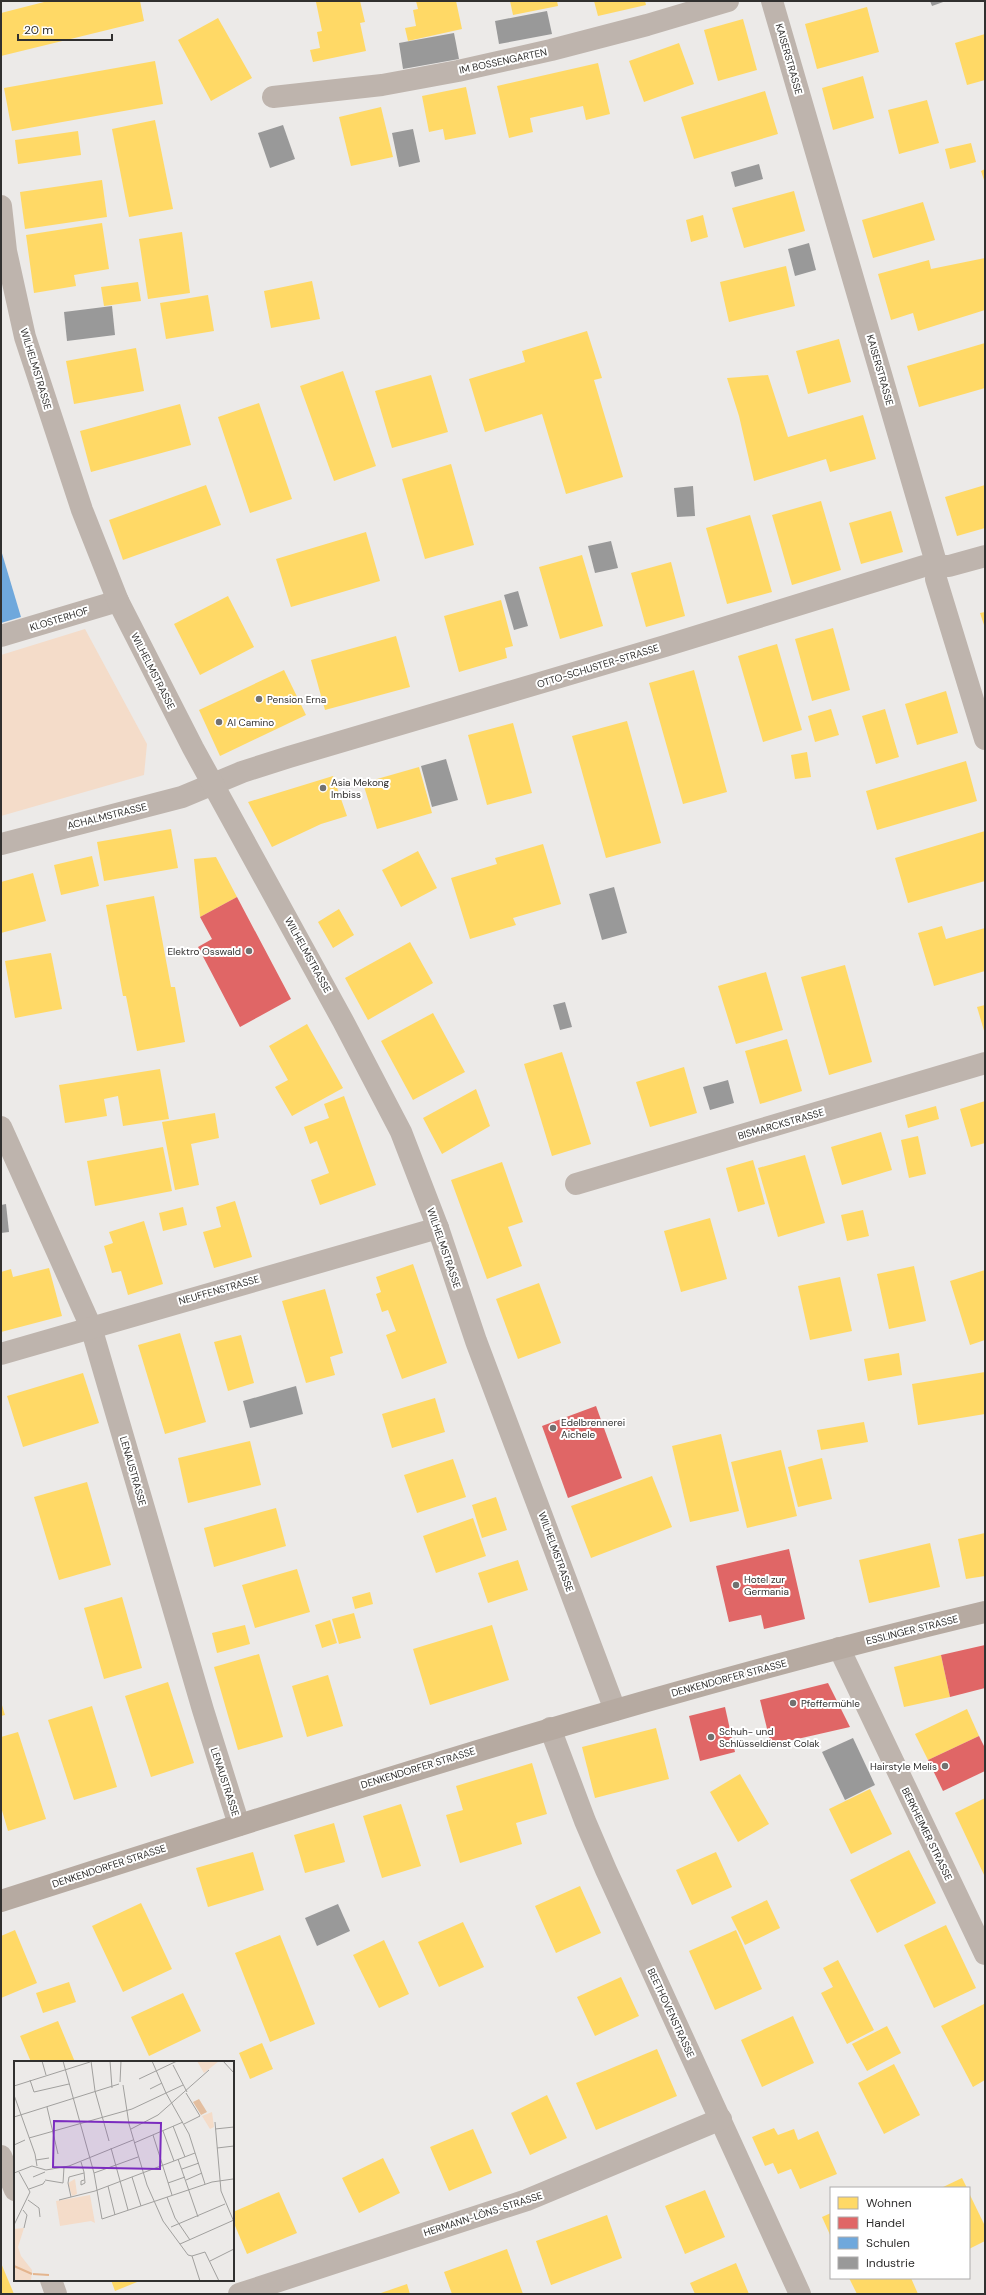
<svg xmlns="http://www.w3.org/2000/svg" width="986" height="2295" font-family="'DM Sans',sans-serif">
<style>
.green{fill:#f4dcc9}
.homes{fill:#ffd966}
.shops{fill:#e06666}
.schools{fill:#6fa8dc}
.industry{fill:#999}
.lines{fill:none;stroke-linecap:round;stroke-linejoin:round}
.minor{stroke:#beb4ad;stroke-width:22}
.tertiary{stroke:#beb4ad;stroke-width:22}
.secondary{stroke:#b6aaa1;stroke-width:22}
.poi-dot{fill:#727170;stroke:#fff;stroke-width:1.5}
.labels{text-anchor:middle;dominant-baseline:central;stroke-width:4;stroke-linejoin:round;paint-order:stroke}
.street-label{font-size:10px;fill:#31302f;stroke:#fff}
.poi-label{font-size:10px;fill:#31302f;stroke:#fff;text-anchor:start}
.inset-river{fill:none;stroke:#e4b58e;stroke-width:2}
.inset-road{fill:none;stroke:#a1a09e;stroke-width:1}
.view{fill:#7b2cbf;fill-opacity:0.15;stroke:#7b2cbf;stroke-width:2}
.inset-edge{fill:none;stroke:#31302f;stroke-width:2}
</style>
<rect width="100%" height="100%" fill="#eceae8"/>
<polygon class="green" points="85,629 147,744 144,775 1,816 1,655"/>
<g class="homes">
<polygon points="48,1 140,1 144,21 1,56 1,13"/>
<polygon points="319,1 360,1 365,22 360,23 366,51 313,62 310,50 320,48 317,32 322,31 316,2"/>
<polygon points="416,1 456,1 462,29 408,41 405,28 416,26 413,10 418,9"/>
<polygon points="510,1 557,1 558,6 513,15"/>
<polygon points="594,1 645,1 646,5 598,16"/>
<polygon points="867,7 879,52 817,69 805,24"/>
<polygon points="218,18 252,78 211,101 178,40"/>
<polygon points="743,19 757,70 718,81 704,30"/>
<polygon points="985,34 985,80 967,85 955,43"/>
<polygon points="679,43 694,84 644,102 629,61"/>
<polygon points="155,61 163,104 12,131 4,88"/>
<polygon points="598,63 610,114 586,120 583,106 530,118 533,132 509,138 497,86"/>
<polygon points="863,76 874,118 833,130 822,88"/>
<polygon points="466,87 476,134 445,140 443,129 429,132 422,96"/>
<polygon points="765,91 778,134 694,159 681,117"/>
<polygon points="927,100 939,143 899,154 888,110"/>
<polygon points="381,107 393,157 351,166 339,117"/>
<polygon points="155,120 173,209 129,217 112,129"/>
<polygon points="78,131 81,155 18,164 15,140"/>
<polygon points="971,143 976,162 950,169 945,149"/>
<polygon points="985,169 985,183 981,171"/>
<polygon points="102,180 107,217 25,229 20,192"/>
<polygon points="794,191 805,231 744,248 732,208"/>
<polygon points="923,202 935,240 873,258 862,220"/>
<polygon points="703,215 708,237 691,242 686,220"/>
<polygon points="102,223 109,269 74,275 76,286 34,293 26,235"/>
<polygon points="182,232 190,293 148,299 139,239"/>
<polygon points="985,258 985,310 918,331 913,313 891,320 878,274 929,260 931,269"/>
<polygon points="786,266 795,306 729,322 720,282"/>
<polygon points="312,281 320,319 271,328 264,291"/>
<polygon points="138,282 141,301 104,306 101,287"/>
<polygon points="208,295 214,331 166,339 160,303"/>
<polygon points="587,331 602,378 594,380 623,477 566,494 542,414 485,432 469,379 525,362 522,351"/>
<polygon points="839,339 851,382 808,394 796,351"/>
<polygon points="985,343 985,388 919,407 907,366"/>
<polygon points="136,348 144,391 74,404 66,361"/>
<polygon points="343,371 376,466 334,481 300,386"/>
<polygon points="431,375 448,432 392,448 375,391"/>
<polygon points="768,375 788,437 863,415 876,459 830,472 826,459 754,481 739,416 727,378"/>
<polygon points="259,403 292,499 250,513 218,417"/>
<polygon points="180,404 191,445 91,472 80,431"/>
<polygon points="451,464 474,545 425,559 402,479"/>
<polygon points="206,485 221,525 123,560 109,520"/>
<polygon points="985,485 985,528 957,536 945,497"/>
<polygon points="821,501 841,570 792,585 772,515"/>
<polygon points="891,511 903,552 861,564 849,523"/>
<polygon points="750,515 772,592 727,604 706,528"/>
<polygon points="366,532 380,581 291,607 276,559"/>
<polygon points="582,555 603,626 560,639 539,567"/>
<polygon points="671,562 685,616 646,627 631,573"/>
<polygon points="228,596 254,647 200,675 174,624"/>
<polygon points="501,600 513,646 505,648 507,658 459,672 444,616"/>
<polygon points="985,612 985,628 980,613"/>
<polygon points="833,628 850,690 812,701 795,639"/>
<polygon points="396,636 410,687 325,710 311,660"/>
<polygon points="777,644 802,730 763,742 738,656"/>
<polygon points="284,670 306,715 220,756 199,710"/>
<polygon points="694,670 727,792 683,804 649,683"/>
<polygon points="946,691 958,733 917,745 905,704"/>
<polygon points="831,709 839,735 815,742 808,716"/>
<polygon points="885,709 899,757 876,764 862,716"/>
<polygon points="627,721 661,843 606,858 572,736"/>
<polygon points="513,723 532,793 487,805 468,735"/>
<polygon points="807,752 811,777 795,779 791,755"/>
<polygon points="966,761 977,801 877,830 866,791"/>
<polygon points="419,767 432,813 377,829 363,783"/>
<polygon points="333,776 347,816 321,824 272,847 248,802"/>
<polygon points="171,829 178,868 104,881 97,842"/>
<polygon points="985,831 985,881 908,903 895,858"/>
<polygon points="543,844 561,904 513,918 516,925 470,939 451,878 497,864 495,858"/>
<polygon points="418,851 437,888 401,907 382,870"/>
<polygon points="92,856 99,886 61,895 54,865"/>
<polygon points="216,857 237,897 200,917 194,859"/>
<polygon points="33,873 46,921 1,933 1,882"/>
<polygon points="154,896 171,987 175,987 185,1042 137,1051 126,996 123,996 106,905"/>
<polygon points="339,909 354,935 333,948 318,922"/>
<polygon points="942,926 946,939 985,928 985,971 934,986 918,933"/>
<polygon points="410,942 433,983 368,1020 345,978"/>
<polygon points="51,953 62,1009 15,1018 5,961"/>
<polygon points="845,965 872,1062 829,1075 801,977"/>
<polygon points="766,972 783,1030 736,1044 718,986"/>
<polygon points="985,1005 985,1034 977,1007"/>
<polygon points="433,1013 465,1072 413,1100 381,1041"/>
<polygon points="307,1024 343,1088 292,1116 275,1087 288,1080 269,1046"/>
<polygon points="787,1039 802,1091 760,1104 745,1051"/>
<polygon points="562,1052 591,1144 552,1156 524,1064"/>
<polygon points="684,1067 697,1113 650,1127 636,1082"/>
<polygon points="160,1069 169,1119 123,1126 118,1096 104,1099 107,1116 65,1123 59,1085"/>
<polygon points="476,1089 490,1126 442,1154 423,1118"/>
<polygon points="344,1096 376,1185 320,1205 311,1180 329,1173 317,1141 310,1144 304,1127 329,1118 324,1104"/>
<polygon points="985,1101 985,1143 971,1147 960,1109"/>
<polygon points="936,1106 939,1119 908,1128 905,1115"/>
<polygon points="215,1113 219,1138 191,1144 199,1185 175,1190 162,1122"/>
<polygon points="881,1132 892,1170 842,1185 831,1147"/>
<polygon points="918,1136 926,1174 909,1178 901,1140"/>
<polygon points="163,1147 172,1191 95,1206 87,1161"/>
<polygon points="805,1155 825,1223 778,1237 758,1168"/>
<polygon points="753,1160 765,1204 738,1212 726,1168"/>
<polygon points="502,1162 523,1222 508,1227 522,1266 487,1279 451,1180"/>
<polygon points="235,1201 252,1257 214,1268 203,1232 221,1227 216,1207"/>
<polygon points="183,1207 187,1225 163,1231 159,1213"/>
<polygon points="863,1210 869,1236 847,1241 841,1215"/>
<polygon points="710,1218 727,1279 681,1292 664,1231"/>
<polygon points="144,1221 163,1284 128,1295 121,1271 112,1273 104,1246 113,1243 109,1232"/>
<polygon points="413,1264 447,1363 402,1379 386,1335 396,1331 388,1310 382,1312 376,1294 381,1292 376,1277"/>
<polygon points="914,1266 926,1321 889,1329 877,1274"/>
<polygon points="49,1268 62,1316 1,1332 1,1272 11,1269 13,1277"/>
<polygon points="985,1270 985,1340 970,1345 950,1281"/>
<polygon points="840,1277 852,1331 810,1340 798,1286"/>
<polygon points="539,1283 561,1343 518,1359 496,1299"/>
<polygon points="325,1289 343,1353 330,1357 335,1375 306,1383 282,1301"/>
<polygon points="180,1333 206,1422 165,1434 138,1345"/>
<polygon points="241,1335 254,1383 228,1391 214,1342"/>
<polygon points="899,1353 902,1375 868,1381 864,1359"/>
<polygon points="985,1372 985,1414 918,1425 912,1384"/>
<polygon points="83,1373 99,1423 23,1447 7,1396"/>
<polygon points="435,1398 445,1432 392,1448 382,1414"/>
<polygon points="864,1422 868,1442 821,1450 817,1430"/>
<polygon points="721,1434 739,1511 690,1522 672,1446"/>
<polygon points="250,1441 261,1485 188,1503 178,1458"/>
<polygon points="781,1450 797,1516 747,1528 731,1462"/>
<polygon points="822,1458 832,1499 798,1507 788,1467"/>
<polygon points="453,1459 466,1497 417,1513 404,1475"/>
<polygon points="652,1476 672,1527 591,1558 571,1506"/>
<polygon points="87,1482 111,1565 59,1580 34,1497"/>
<polygon points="496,1497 507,1530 482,1538 472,1505"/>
<polygon points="276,1508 286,1546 214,1567 204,1528"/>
<polygon points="473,1518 486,1556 436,1573 423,1536"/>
<polygon points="985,1533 985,1576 966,1579 958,1539"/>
<polygon points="930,1543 940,1587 869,1603 859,1560"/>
<polygon points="518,1560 528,1590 488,1603 478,1573"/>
<polygon points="297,1569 310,1612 255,1628 242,1585"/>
<polygon points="370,1592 373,1604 355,1609 352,1597"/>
<polygon points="122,1597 142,1668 104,1679 84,1608"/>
<polygon points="354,1613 361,1638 339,1644 332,1619"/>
<polygon points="330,1620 337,1643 322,1648 315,1625"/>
<polygon points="245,1625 250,1644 217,1653 212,1633"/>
<polygon points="492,1625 509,1680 430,1705 413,1649"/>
<polygon points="259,1654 283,1737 238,1750 214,1667"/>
<polygon points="941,1655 950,1697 904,1707 894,1667"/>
<polygon points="328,1675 343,1726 307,1737 292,1686"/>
<polygon points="168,1682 194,1763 151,1777 125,1696"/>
<polygon points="1,1702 5,1715 1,1716"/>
<polygon points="92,1706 117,1787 74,1800 48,1720"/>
<polygon points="967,1709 979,1736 928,1760 915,1734"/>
<polygon points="656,1728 669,1779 595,1798 582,1747"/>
<polygon points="18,1732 46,1819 8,1831 1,1807 1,1737"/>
<polygon points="532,1763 547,1814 516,1823 522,1844 460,1863 446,1815 463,1810 456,1786"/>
<polygon points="740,1774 769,1824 738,1842 710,1792"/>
<polygon points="870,1789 892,1834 851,1854 829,1809"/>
<polygon points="985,1798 985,1877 955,1813"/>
<polygon points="401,1804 421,1866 382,1878 363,1816"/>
<polygon points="334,1823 345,1862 305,1873 294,1835"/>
<polygon points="909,1850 936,1903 877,1933 850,1880"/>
<polygon points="253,1852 264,1890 208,1907 196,1868"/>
<polygon points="716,1852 732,1887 692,1905 676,1870"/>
<polygon points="580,1886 601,1933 556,1953 535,1906"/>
<polygon points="767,1900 780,1928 745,1945 731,1917"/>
<polygon points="141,1903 172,1969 123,1992 92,1926"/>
<polygon points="463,1922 484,1967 439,1987 418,1942"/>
<polygon points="946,1925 976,1988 934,2008 904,1945"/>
<polygon points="15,1930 37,1983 1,1998 1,1936"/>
<polygon points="736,1930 762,1989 715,2010 689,1951"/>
<polygon points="280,1935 315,2024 270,2042 235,1953"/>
<polygon points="384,1940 409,1994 379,2008 353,1955"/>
<polygon points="838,1960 874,2030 847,2044 821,1993 833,1987 823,1968"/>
<polygon points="621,1977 639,2016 595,2036 577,1997"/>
<polygon points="69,1982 76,2002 43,2013 36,1993"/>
<polygon points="183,1993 201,2031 149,2056 131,2017"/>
<polygon points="984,2004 985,2080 973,2087 941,2026"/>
<polygon points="793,2016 814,2063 762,2087 741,2040"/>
<polygon points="58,2021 75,2062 31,2062 20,2036"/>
<polygon points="887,2026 901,2053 867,2071 852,2044"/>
<polygon points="262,2043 273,2069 250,2079 239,2053"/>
<polygon points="657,2049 677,2096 596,2130 576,2083"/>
<polygon points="894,2064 920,2115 884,2134 858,2083"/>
<polygon points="547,2095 567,2138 530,2155 511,2113"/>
<polygon points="774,2128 778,2135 794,2129 798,2140 818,2131 837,2174 800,2189 791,2169 778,2174 773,2163 765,2166 752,2137"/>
<polygon points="473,2129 492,2173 449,2191 430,2147"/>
<polygon points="383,2158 400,2193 359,2213 342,2178"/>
<polygon points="962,2178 967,2188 941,2188"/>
<polygon points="705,2190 725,2237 685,2254 665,2206"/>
<polygon points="279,2192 297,2233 247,2254 233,2221 233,2212"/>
<polygon points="969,2193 985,2226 985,2241 969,2249"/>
<polygon points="831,2213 831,2237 822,2217"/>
<polygon points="607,2215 622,2258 551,2285 536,2241"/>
<polygon points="507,2249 523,2294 452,2294 444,2272"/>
<polygon points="1,2263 14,2294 1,2294"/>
<polygon points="736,2263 749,2294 695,2294 690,2283"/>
<polygon points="849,2278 911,2278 918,2294 857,2294"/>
<polygon points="111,2280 142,2280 115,2291"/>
<polygon points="407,2284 410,2294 378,2294"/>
</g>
<g class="shops">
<polygon points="237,897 291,999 240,1027 198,947 212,939 200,917"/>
<polygon points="596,1406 622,1478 568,1498 542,1426"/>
<polygon points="789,1549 805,1619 764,1629 761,1615 729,1622 716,1566"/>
<polygon points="985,1645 985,1688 950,1697 941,1655"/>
<polygon points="828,1683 850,1727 771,1745 760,1700"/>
<polygon points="725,1707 735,1752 700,1761 689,1716"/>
<polygon points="979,1736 985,1748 985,1771 943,1791 928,1760"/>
</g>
<polygon class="schools" points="1,550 21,617 1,623"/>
<g class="industry">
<polygon points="930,1 946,1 932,6"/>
<polygon points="547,11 552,34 499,44 495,21"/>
<polygon points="454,33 459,59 403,69 399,43"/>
<polygon points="283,125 295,159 270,168 258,133"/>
<polygon points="413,129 420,162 399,167 392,133"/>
<polygon points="759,164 763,179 735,187 731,172"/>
<polygon points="809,243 816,270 795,276 788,249"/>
<polygon points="112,306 115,335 67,341 64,312"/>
<polygon points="693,486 695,516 677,517 674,488"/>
<polygon points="611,541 618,568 595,573 588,546"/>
<polygon points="518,591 528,626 514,630 504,595"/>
<polygon points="446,759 458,800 432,807 421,766"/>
<polygon points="614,887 627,933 602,940 589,894"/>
<polygon points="565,1002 572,1027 560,1030 553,1005"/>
<polygon points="728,1080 734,1103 710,1110 703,1087"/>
<polygon points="6,1204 9,1232 1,1233 1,1205"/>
<polygon points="296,1386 303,1414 250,1428 243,1401"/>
<polygon points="853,1738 875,1785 845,1800 822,1752"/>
<polygon points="338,1904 350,1931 317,1946 305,1918"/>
</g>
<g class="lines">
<g class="minor">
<polyline points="772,1 937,566 936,579 985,739"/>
<polyline points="273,97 382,85 458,71 551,50 647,25 728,1"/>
<polyline points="1,636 118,601"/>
<polyline points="1,844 182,797 242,772 289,757 665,646 924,566 949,566 985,556"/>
<polyline points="1,1127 91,1327 203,1710 239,1825"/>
<polyline points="576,1184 985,1063"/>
<polyline points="1,1354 438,1228"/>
<polyline points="839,1648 985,1954"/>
<polyline points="550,1728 585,1821 606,1870 800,2294"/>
<polyline points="1,2156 15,2190"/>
<polyline points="51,2280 56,2294"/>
<polyline points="239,2294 527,2200 721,2119"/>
</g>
<polyline class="tertiary" points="1,206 6,251 25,337 82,510 118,601 193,748 343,1021 401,1132 438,1228 476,1341 615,1710"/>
<path class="secondary" d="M1 1901C327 1797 652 1691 985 1612"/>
</g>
<g class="poi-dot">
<circle cx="259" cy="699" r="4"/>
<circle cx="219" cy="722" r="4"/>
<circle cx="323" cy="788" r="4"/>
<circle cx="249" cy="951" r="4"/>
<circle cx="553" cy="1428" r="4"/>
<circle cx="736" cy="1585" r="4"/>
<circle cx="793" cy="1703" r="4"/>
<circle cx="711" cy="1737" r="4"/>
<circle cx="945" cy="1766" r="4"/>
</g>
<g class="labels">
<g class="street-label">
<text transform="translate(789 59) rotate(74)">KAISERSTRASSE</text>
<text transform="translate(503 61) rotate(-12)">IM BOSSENGARTEN</text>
<text transform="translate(36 369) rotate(73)">WILHELMSTRASSE</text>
<text transform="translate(880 370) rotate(74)">KAISERSTRASSE</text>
<text transform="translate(59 619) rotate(-17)">KLOSTERHOF</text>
<text transform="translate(598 666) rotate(-17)">OTTO-SCHUSTER-STRASSE</text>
<text transform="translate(153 671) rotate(63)">WILHELMSTRASSE</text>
<text transform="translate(107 816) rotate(-14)">ACHALMSTRASSE</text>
<text transform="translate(308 955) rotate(61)">WILHELMSTRASSE</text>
<text transform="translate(781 1124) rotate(-16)">BISMARCKSTRASSE</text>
<text transform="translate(444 1248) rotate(71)">WILHELMSTRASSE</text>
<text transform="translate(219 1290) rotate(-16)">NEUFFENSTRASSE</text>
<text transform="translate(133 1471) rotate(74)">LENAUSTRASSE</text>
<text transform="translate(556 1552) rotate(70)">WILHELMSTRASSE</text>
<text transform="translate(912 1630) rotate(-14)">ESSLINGER STRASSE</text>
<text transform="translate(729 1678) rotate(-15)">DENKENDORFER STRASSE</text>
<text transform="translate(418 1768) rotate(-17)">DENKENDORFER STRASSE</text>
<text transform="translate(225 1782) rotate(72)">LENAUSTRASSE</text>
<text transform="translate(927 1834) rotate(64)">BERKHEIMER STRASSE</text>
<text transform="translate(109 1866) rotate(-18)">DENKENDORFER STRASSE</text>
<text transform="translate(671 2013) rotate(65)">BEETHOVENSTRASSE</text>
<text transform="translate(483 2214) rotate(-18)">HERMANN-LÖNS-STRASSE</text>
</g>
<g class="poi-label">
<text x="267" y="699">Pension Erna</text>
<text x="227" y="722">Al Camino</text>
<text x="331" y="782">Asia Mekong<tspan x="331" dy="12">Imbiss</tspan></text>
<text x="241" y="951" text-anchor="end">Elektro Osswald</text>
<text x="561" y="1422">Edelbrennerei<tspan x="561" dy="12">Aichele</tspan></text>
<text x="744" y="1579">Hotel zur<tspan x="744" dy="12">Germania</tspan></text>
<text x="801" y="1703">Pfeffermühle</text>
<text x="719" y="1731">Schuh- und<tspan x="719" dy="12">Schlüsseldienst Colak</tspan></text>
<text x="937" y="1766" text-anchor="end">Hairstyle Melis</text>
</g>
</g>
<g transform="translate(14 2061)">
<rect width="220" height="220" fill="#eceae8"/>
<path d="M183 0H205L190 12ZM198 51 200 66 196 68 188 55ZM61 118 63 133 58 135 54 122ZM76 134 81 162 77 160 46 165 42 140ZM10 167 4 186 7 195 18 209 17 220H0V168Z" fill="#f4dcc9"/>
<path d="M185 38 193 51 187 54 179 41Z" fill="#e3be9f"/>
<path class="inset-river" d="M0 205 18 213M19 213 35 214"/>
<path class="inset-road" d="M28 0 32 14M49 0 80 112 88 158 198 121 219 118M77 0 81 30 95 80M96 0 98 27M138 0 152 32 175 73 191 123M209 0 220 12M159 4 173 31M125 18 163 0M16 19 20 31 55 23M106 21 107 0M109 24 115 63 133 124 149 160 174 194 178 195 186 220M0 25 76 1M136 28 148 22M0 34 21 93 23 105M33 46 44 93M0 56 105 23M201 61 207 130 220 161M170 63 186 55 172 32M159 65 171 96M117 68 144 54 195 9M201 68 220 66M149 70 160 100M139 74 158 134M15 77 118 48 169 24M120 82 169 61M0 84 11 79M97 87 114 149M203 87 220 85M164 98 184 156M22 99 35 97M67 101 70 111 71 122 67 124V120L70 119M168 108 185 102M0 112 18 105 32 109 55 105 119 79M80 112 124 96M19 116 31 111M118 116 127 145M31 119 49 122 50 106M172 119 188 112M154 122 171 116M94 125 101 154M15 128 29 123 31 120M57 136 54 122 55 116 70 112M153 136 161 157 176 179M14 139 25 147 26 156M45 139 81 130 181 92M9 149 13 154 10 167M0 164 16 131 5 111M157 166 211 143M166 183 220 159M178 195 191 191 205 220M196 200 220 188"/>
<path class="view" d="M40 60 147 62 146 108 39 106Z"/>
<rect width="220" height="220" class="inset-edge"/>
</g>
<rect width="986" height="2295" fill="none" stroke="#31302f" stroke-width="4"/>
<rect x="830" y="2187" width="140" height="92" fill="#ffffff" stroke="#adacac"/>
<rect x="838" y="2197" width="20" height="12" fill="#ffd966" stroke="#adacac"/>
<text x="866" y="2207" font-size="12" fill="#31302f">Wohnen</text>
<rect x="838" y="2217" width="20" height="12" fill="#e06666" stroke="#adacac"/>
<text x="866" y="2227" font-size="12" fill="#31302f">Handel</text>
<rect x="838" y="2237" width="20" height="12" fill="#6fa8dc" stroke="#adacac"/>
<text x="866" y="2247" font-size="12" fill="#31302f">Schulen</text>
<rect x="838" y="2257" width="20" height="12" fill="#999999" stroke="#adacac"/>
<text x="866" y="2267" font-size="12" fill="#31302f">Industrie</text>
<path d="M18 34v6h94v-6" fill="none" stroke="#31302f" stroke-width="2"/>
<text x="24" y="34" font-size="12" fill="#31302f" stroke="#ffffff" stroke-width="3" paint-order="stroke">20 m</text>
</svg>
